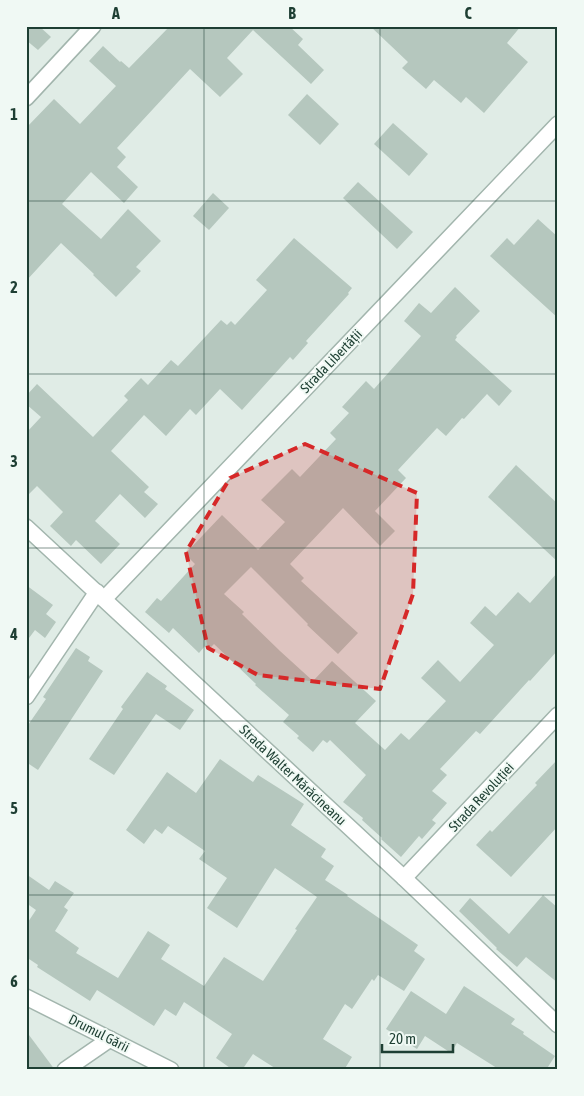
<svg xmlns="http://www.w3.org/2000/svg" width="584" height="1096" font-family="'Asap Condensed',sans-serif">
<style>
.building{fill:#b5c7be}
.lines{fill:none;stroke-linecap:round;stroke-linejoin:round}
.street-casing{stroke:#a2b5ad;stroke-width:18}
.street{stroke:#fff;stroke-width:15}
.marked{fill:#d62828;fill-opacity:0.2;stroke:#d62828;stroke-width:4;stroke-dasharray:10 6;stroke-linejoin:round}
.grid{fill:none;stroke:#1e3f33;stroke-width:1;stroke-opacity:0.55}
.labels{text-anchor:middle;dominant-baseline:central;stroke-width:4;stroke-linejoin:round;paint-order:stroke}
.street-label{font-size:14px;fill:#1e3f33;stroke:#f0f9f4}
.neatline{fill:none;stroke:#1e3f33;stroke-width:2}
.grid-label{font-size:16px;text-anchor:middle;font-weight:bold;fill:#1e3f33}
</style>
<rect width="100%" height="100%" fill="#e0ece6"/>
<g class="building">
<polygon points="26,26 39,26 51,37 38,50 26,40"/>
<polygon points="170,26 289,26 303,39 298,45 324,70 311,84 253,30 227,58 243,74 220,97 190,69 117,148 126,157 117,167 138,187 124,203 91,172 62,204 101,239 128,209 161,241 136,267 141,271 116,297 93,275 94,274 61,243 26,281 26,128 54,99 80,124 116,86 89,61 103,46 120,62 121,61 129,68"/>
<polygon points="370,26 521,26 507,43 528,62 484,113 466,97 461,103 434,80 426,89 402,68 408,62"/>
<polygon points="307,94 339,124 320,145 288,115"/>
<polygon points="393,123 428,154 409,176 374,144"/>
<polygon points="358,182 413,232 397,249 343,198"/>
<polygon points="213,193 229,208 209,230 193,216"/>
<polygon points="538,219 558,237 558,318 490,256 507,238 514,245"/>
<polygon points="294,238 352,288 348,293 349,294 306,341 308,343 293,360 290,357 242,410 220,389 196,415 190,409 166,436 144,415 111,451 149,487 144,492 158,504 145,518 120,494 95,521 120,544 101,564 76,540 71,546 50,526 63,512 37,486 26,497 26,433 41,417 26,404 26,396 37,384 93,437 128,400 124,396 141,378 148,385 171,360 178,366 221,320 227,325 231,321 235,325 267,290 256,280"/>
<polygon points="455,287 480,311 456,336 457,337 455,340 512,391 499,406 487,394 464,419 462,418 446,436 437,428 398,470 406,478 375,511 395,531 380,546 343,508 290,564 304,578 301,581 358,633 338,654 307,625 308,624 251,567 224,594 244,612 242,614 280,651 313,681 332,661 376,701 355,723 385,750 401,733 409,740 446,701 421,678 438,660 460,682 494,645 470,623 485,606 496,616 518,592 530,603 558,572 558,650 530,681 529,680 480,734 476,731 440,769 447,775 432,791 447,803 432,820 436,823 422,839 419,836 401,857 381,839 382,838 362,820 363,818 343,802 366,775 330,740 327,743 323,740 313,752 297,738 299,736 283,722 289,715 255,685 256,684 214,644 209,649 205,646 199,653 173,628 169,633 145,612 157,598 161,601 195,564 185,554 222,515 258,550 285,522 261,500 292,469 300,477 336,439 330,433 349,413 342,407 366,381 374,389 421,336 404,321 419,303 431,313"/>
<polygon points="516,465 558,504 558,562 488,497"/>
<polygon points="26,585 53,605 46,614 56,622 45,638 35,630 26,642"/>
<polygon points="76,648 90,657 88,661 103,671 38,770 26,762 26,728 46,699 43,697"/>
<polygon points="147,672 167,686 165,689 194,710 180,730 156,714 114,775 89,759 123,709 121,707"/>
<polygon points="220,759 253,782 258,775 304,804 291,825 326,849 321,857 334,866 325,880 348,895 347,896 418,945 414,951 425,959 404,991 378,975 374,981 372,979 352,1009 345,1004 323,1039 352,1057 344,1070 278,1070 253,1054 242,1070 233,1070 216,1058 232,1034 184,1002 176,1016 165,1009 154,1026 97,990 90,1001 37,967 38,965 26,957 26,925 36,910 26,903 26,874 49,890 55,881 74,893 64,907 68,910 55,931 79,948 76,953 118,978 148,931 170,945 161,959 204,986 224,957 263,981 297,930 295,929 317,897 275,868 237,928 207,908 227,878 199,859 205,851 168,826 162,834 155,829 144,844 126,830 167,772 196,793"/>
<polygon points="558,759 558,826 511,877 476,845 490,830 492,832 537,785 535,783"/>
<polygon points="543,895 558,908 558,983 526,957 517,967 496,949 497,948 459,911 470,898 509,934"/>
<polygon points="464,986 515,1019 511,1024 524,1032 523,1034 555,1056 546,1070 500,1070 457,1043 451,1053 425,1036 417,1049 386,1029 411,991 446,1014"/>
<polygon points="26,1031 55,1070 26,1070"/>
</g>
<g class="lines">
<defs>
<g id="street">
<polyline points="26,98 93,26"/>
<polyline points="26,527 404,878 558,1025"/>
<polyline points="104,599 558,124"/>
<polyline points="26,697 97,592"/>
<polyline points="404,878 558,715"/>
<polyline points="26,997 171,1070"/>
<polyline points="65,1070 110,1039"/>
</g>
</defs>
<use href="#street" class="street-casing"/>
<use href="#street" class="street"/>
</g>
<path class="marked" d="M305 444 417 493 413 594 380 689 258 675 208 648 186 552 230 478Z"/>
<path class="grid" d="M204 26V1070M380 26V1070M26 201H558M26 374H558M26 548H558M26 721H558M26 895H558"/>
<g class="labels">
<g class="street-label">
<text transform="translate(331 361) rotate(-46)">Strada Libertății</text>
<text transform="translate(293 775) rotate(43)">Strada Walter Mărăcineanu</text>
<text transform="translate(481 797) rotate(-47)">Strada Revoluției</text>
<text transform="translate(99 1033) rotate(27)">Drumul Gării</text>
</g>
</g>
<rect width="584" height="1096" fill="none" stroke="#f0f9f4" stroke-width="55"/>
<path d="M382 1044v8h71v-8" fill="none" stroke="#1e3f33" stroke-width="2.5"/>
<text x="389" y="1044" font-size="15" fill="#1e3f33" stroke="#f0f9f4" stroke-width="4" paint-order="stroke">20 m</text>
<rect x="28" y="28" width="528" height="1040" class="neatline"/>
<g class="grid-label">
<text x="116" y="19">A</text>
<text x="292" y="19">B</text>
<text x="468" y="19">C</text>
<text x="14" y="120">1</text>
<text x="14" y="293">2</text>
<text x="14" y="467">3</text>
<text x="14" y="640">4</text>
<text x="14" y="814">5</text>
<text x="14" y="987">6</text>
</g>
</svg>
